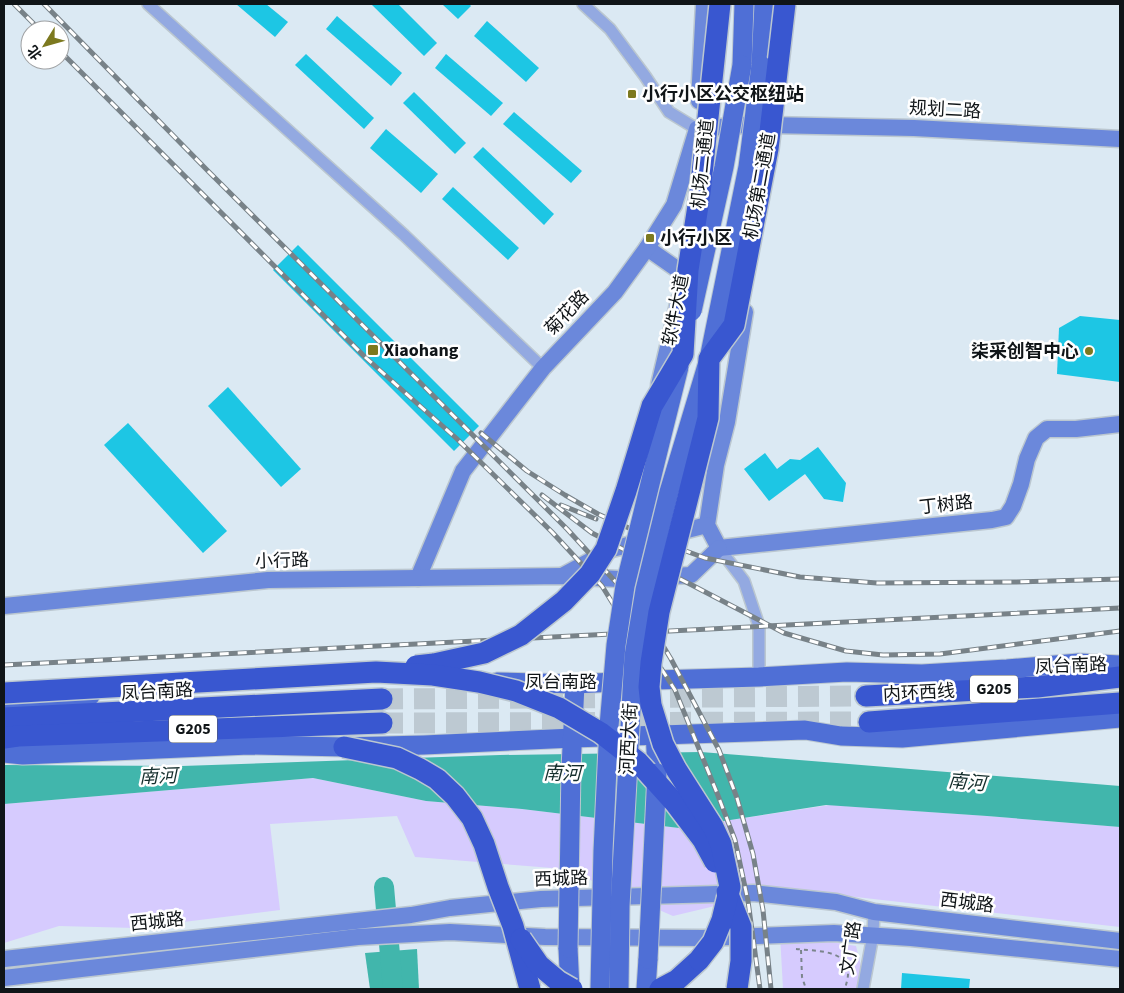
<svg xmlns="http://www.w3.org/2000/svg" width="1124" height="993" font-family="'Source Sans 3','Noto Sans SC',sans-serif">
<style>
.green{fill:#d6cbfe}
.water{fill:#41b6ac}
.lines{fill:none;stroke-linecap:round;stroke-linejoin:round}
.river{stroke:#41b6ac;stroke-width:20}
.building{fill:#1dc6e4}
.highway-tunnel{stroke:#bdc9d2;stroke-width:21;stroke-dasharray:21 11;stroke-linecap:butt}
.street-casing{stroke:#bbc7d0;stroke-width:14}
.secondary-casing{stroke:#bbc7d0;stroke-width:19}
.primary-casing{stroke:#bbc7d0;stroke-width:21}
.highway-casing{stroke:#bbc7d0;stroke-width:24}
.path{stroke:#7b858c;stroke-width:2;stroke-dasharray:4 4;stroke-linecap:butt}
.street{stroke:#93a9e1;stroke-width:11}
.secondary{stroke:#6b88db;stroke-width:16}
.primary{stroke:#4f6fd6;stroke-width:19}
.highway{stroke:#3957d0;stroke-width:21}
.rail-casing{stroke:#788288;stroke-width:5}
.rail{stroke:#fff;stroke-width:3;stroke-dasharray:9;stroke-linecap:butt}
.primary-bridge-casing{stroke:#bbc7d0;stroke-width:21;stroke-linecap:butt}
.highway-bridge-casing{stroke:#bbc7d0;stroke-width:24;stroke-linecap:butt}
.primary-bridge{stroke:#4f6fd6;stroke-width:19}
.highway-bridge{stroke:#3957d0;stroke-width:21}
.poi-dot{fill:#7c791f;stroke:#fff;stroke-width:2}
.labels{text-anchor:middle;dominant-baseline:central;stroke-width:5;stroke-linejoin:round;paint-order:stroke}
.shield{fill:#fff;stroke:#585b5d;stroke-width:1}
.shield-label{font-size:16px;font-weight:bold;fill:#101518}
.poi-label{font-size:18px;font-weight:bold;fill:#101518;stroke:#fff;text-anchor:start}
.street-label{font-size:18px;fill:#101518;stroke:#fff}
.water-label{font-size:19px;font-style:italic;fill:#162f2d;stroke:#fff}
</style>
<rect width="100%" height="100%" fill="#dbe9f3"/>
<g class="green">
<polygon points="313,778 426,801 522,809 679,828 830,805 987,816 1120,827 1120,927 786,889 673,916 565,869 415,857 397,816 270,824 280,910 135,928 59,926 4,943 4,804"/>
<polygon points="780,934 856,946 861,966 857,989 783,989"/>
</g>
<g class="water">
<polygon points="701,752 1120,786 1120,827 987,816 826,805 679,828 522,809 426,801 313,778 4,804 4,765 182,766 500,755"/>
<polygon points="417,949 419,989 370,989 365,953"/>
</g>
<g class="lines">
<polyline class="river" points="384,887 393,989"/>
</g>
<g class="building">
<polygon points="236,4 266,4 288,22 275,37"/>
<polygon points="371,4 398,4 437,43 424,56"/>
<polygon points="442,4 469,4 471,6 458,19"/>
<polygon points="337,16 402,73 391,86 326,29"/>
<polygon points="487,21 539,68 526,82 474,36"/>
<polygon points="306,54 374,118 364,129 295,65"/>
<polygon points="446,54 503,103 491,116 435,68"/>
<polygon points="414,92 466,143 455,154 403,103"/>
<polygon points="514,112 582,171 571,183 503,124"/>
<polygon points="386,129 438,174 421,193 370,148"/>
<polygon points="483,147 554,214 544,225 473,157"/>
<polygon points="453,187 519,248 508,260 442,199"/>
<polygon points="298,245 479,426 454,451 273,270"/>
<polygon points="1080,316 1120,320 1120,382 1057,374 1059,328"/>
<polygon points="228,387 301,469 281,487 208,406"/>
<polygon points="128,423 227,531 203,553 104,445"/>
<polygon points="818,447 846,483 843,502 824,499 805,474 769,501 744,469 765,453 777,469 790,459 800,460"/>
<polygon points="902,973 970,979 969,989 901,989"/>
</g>
<g class="lines">
<g class="highway-tunnel">
<polyline points="382,699 866,696"/>
<polyline points="382,723 869,722"/>
</g>
<defs>
<g id="street">
<polyline points="148,4 404,235 543,368"/>
<polyline points="583,4 610,29 645,76 669,112 697,129"/>
<polyline points="719,548 744,581 759,626 759,677"/>
<polyline points="863,989 873,935 874,912"/>
</g>
<g id="secondary">
<polyline points="699,101 704,4"/>
<polyline points="647,248 684,274"/>
<polyline points="659,385 679,300"/>
<polyline points="719,548 707,525 716,465 727,422 745,312"/>
<polyline points="719,548 992,520 1006,517 1013,506 1021,484 1027,459 1036,438 1047,429 1076,429 1120,424"/>
<polyline points="562,576 612,549 707,525"/>
<polyline points="418,578 463,471 543,368 615,292 647,248 674,205 697,129 744,125 768,125 914,128 1120,139"/>
<polyline points="4,606 268,580 562,576 618,579 691,575 719,548"/>
<polyline points="4,959 411,915 450,908 541,899 753,893 836,902 874,912 1120,941"/>
<polyline points="4,978 358,937 450,932 545,937 703,938 834,933 911,938 1120,959"/>
</g>
<g id="primary">
<polyline points="742,65 744,4"/>
<polyline points="761,65 764,4"/>
<polyline points="497,682 575,684 655,680 759,677 847,672 922,674 1007,669 1079,663 1120,665"/>
<polyline points="9,710 90,696"/>
<polyline points="655,729 657,773"/>
<polyline points="4,753 23,755 249,745 344,747 424,745 573,738 805,730 841,736 902,738 1120,718"/>
<polyline points="571,769 575,684"/>
<polyline points="568,948 570,989"/>
<polyline points="646,989 648,959"/>
</g>
<g id="highway">
<polyline points="866,696 1037,687 1120,677"/>
<polyline points="4,718 382,699"/>
<polyline points="869,722 1120,703"/>
<polyline points="4,738 18,736 382,723"/>
<polyline points="660,989 677,980 699,960"/>
</g>
</defs>
<use href="#street" class="street-casing"/>
<use href="#secondary" class="secondary-casing"/>
<use href="#primary" class="primary-casing"/>
<use href="#highway" class="highway-casing"/>
<g class="path">
<path d="M796 949C813 951 849 949 848 974 848 979 846 984 845 989"/>
<polyline points="801,950 802,977 806,989"/>
</g>
<use href="#street" class="street"/>
<use href="#secondary" class="secondary"/>
<use href="#primary" class="primary"/>
<use href="#highway" class="highway"/>
<defs>
<g id="rail">
<polyline points="14,4 40,30"/>
<polyline points="44,4 209,172 567,529 625,592 650,624 671,659 719,750 737,798 753,854 763,910 771,989"/>
<polyline points="60,51 365,357 456,438 552,532 602,586 623,620 652,654 675,690 717,793 735,840 748,901 760,989"/>
<polyline points="481,433 527,471 565,495 598,514 653,539 705,558 800,577 877,583 1015,582 1120,579"/>
<polyline points="542,495 592,533 784,633 846,651 883,655 940,654 1120,631"/>
<polyline points="561,505 596,519"/>
<polyline points="4,665 1120,608"/>
</g>
</defs>
<use href="#rail" class="rail-casing"/>
<use href="#rail" class="rail"/>
<defs>
<g id="primary-bridge">
<polyline points="692,311 724,167 742,65"/>
<polyline points="568,948 571,769"/>
<polyline points="648,959 657,773"/>
<polyline points="600,989 603,851 609,726 616,645 625,586 661,439 679,367"/>
<polyline points="619,989 620,906 634,656 645,590 669,492 709,359 748,167 761,65"/>
</g>
<g id="highway-bridge">
<polyline points="416,666 434,664 484,653 521,635 564,601 590,574 606,549 626,491 652,406 683,354 688,270 700,193 720,4"/>
<polyline points="4,693 376,672 433,675 479,682 516,691 559,708 601,733 638,762 675,803 703,840 715,862"/>
<polyline points="344,747 397,758 420,769 437,779 455,796 472,818 484,844 498,887 513,926 530,989"/>
<polyline points="727,892 741,927 741,961 737,989"/>
<polyline points="521,939 539,965 558,981 572,989"/>
<polyline points="699,960 713,942 722,920 730,887 721,844 713,827 676,769 663,744 651,705 649,687 651,663 659,612 708,418 709,359 734,325 768,149 785,4"/>
</g>
</defs>
<use href="#primary-bridge" class="primary-bridge-casing"/>
<use href="#highway-bridge" class="highway-bridge-casing"/>
<use href="#primary-bridge" class="primary-bridge"/>
<use href="#highway-bridge" class="highway-bridge"/>
</g>
<g class="poi-dot">
<rect x="627" y="89" width="10" height="10" rx="2.5"/>
<rect x="645" y="233" width="10" height="10" rx="2.5"/>
<rect x="367" y="344" width="12" height="12" rx="2.5"/>
<circle cx="1089" cy="351" r="5"/>
</g>
<g class="labels">
<g class="shield">
<rect x="970" y="675.5" width="48" height="27" rx="4"/>
<rect x="169" y="715.5" width="48" height="27" rx="4"/>
</g>
<g class="shield-label">
<text x="994" y="689">G205</text>
<text x="193" y="729">G205</text>
</g>
<g class="poi-label">
<text x="642" y="94">小行小区公交枢纽站</text>
<text x="660" y="238">小行小区</text>
<text x="384" y="350">Xiaohang</text>
<text x="1079" y="351" text-anchor="end">柒采创智中心</text>
</g>
<g class="street-label">
<text transform="translate(945 110) rotate(3)">规划二路</text>
<text transform="translate(703 164) rotate(-84)">机场二通道</text>
<text transform="translate(760 186) rotate(-80)">机场第二通道</text>
<text transform="translate(676 310) rotate(-79)">软件大道</text>
<text transform="translate(567 313) rotate(-46)">菊花路</text>
<text transform="translate(946 505) rotate(-6)">丁树路</text>
<text transform="translate(282 561) rotate(-2)">小行路</text>
<text transform="translate(1071 666) rotate(-2)">凤台南路</text>
<text x="561" y="682">凤台南路</text>
<text transform="translate(157 692) rotate(-3)">凤台南路</text>
<text transform="translate(919 693) rotate(-3)">内环西线</text>
<text transform="translate(629 739) rotate(-87)">河西大街</text>
<text transform="translate(561 879) rotate(-2)">西城路</text>
<text transform="translate(967 903) rotate(7)">西城路</text>
<text transform="translate(157 922) rotate(-6)">西城路</text>
<text transform="translate(851 948) rotate(-82)">文广路</text>
</g>
<g class="water-label">
<text transform="translate(562 774) rotate(1)">南河</text>
<text transform="translate(158 777) rotate(-2)">南河</text>
<text transform="translate(967 783) rotate(5)">南河</text>
</g>
</g>
<rect width="1124" height="993" fill="none" stroke="#101518" stroke-width="10"/>
<g transform="translate(45 45) rotate(233)"><circle r="24" fill="#ffffff" stroke="#9fa1a3"/>
<path d="M0-4L9 19L0 12L-9 19Z" fill="#7c791f"/>
<text y="-8" font-size="14" font-weight="bold" text-anchor="middle" fill="#101518">北</text>
</g>
</svg>
